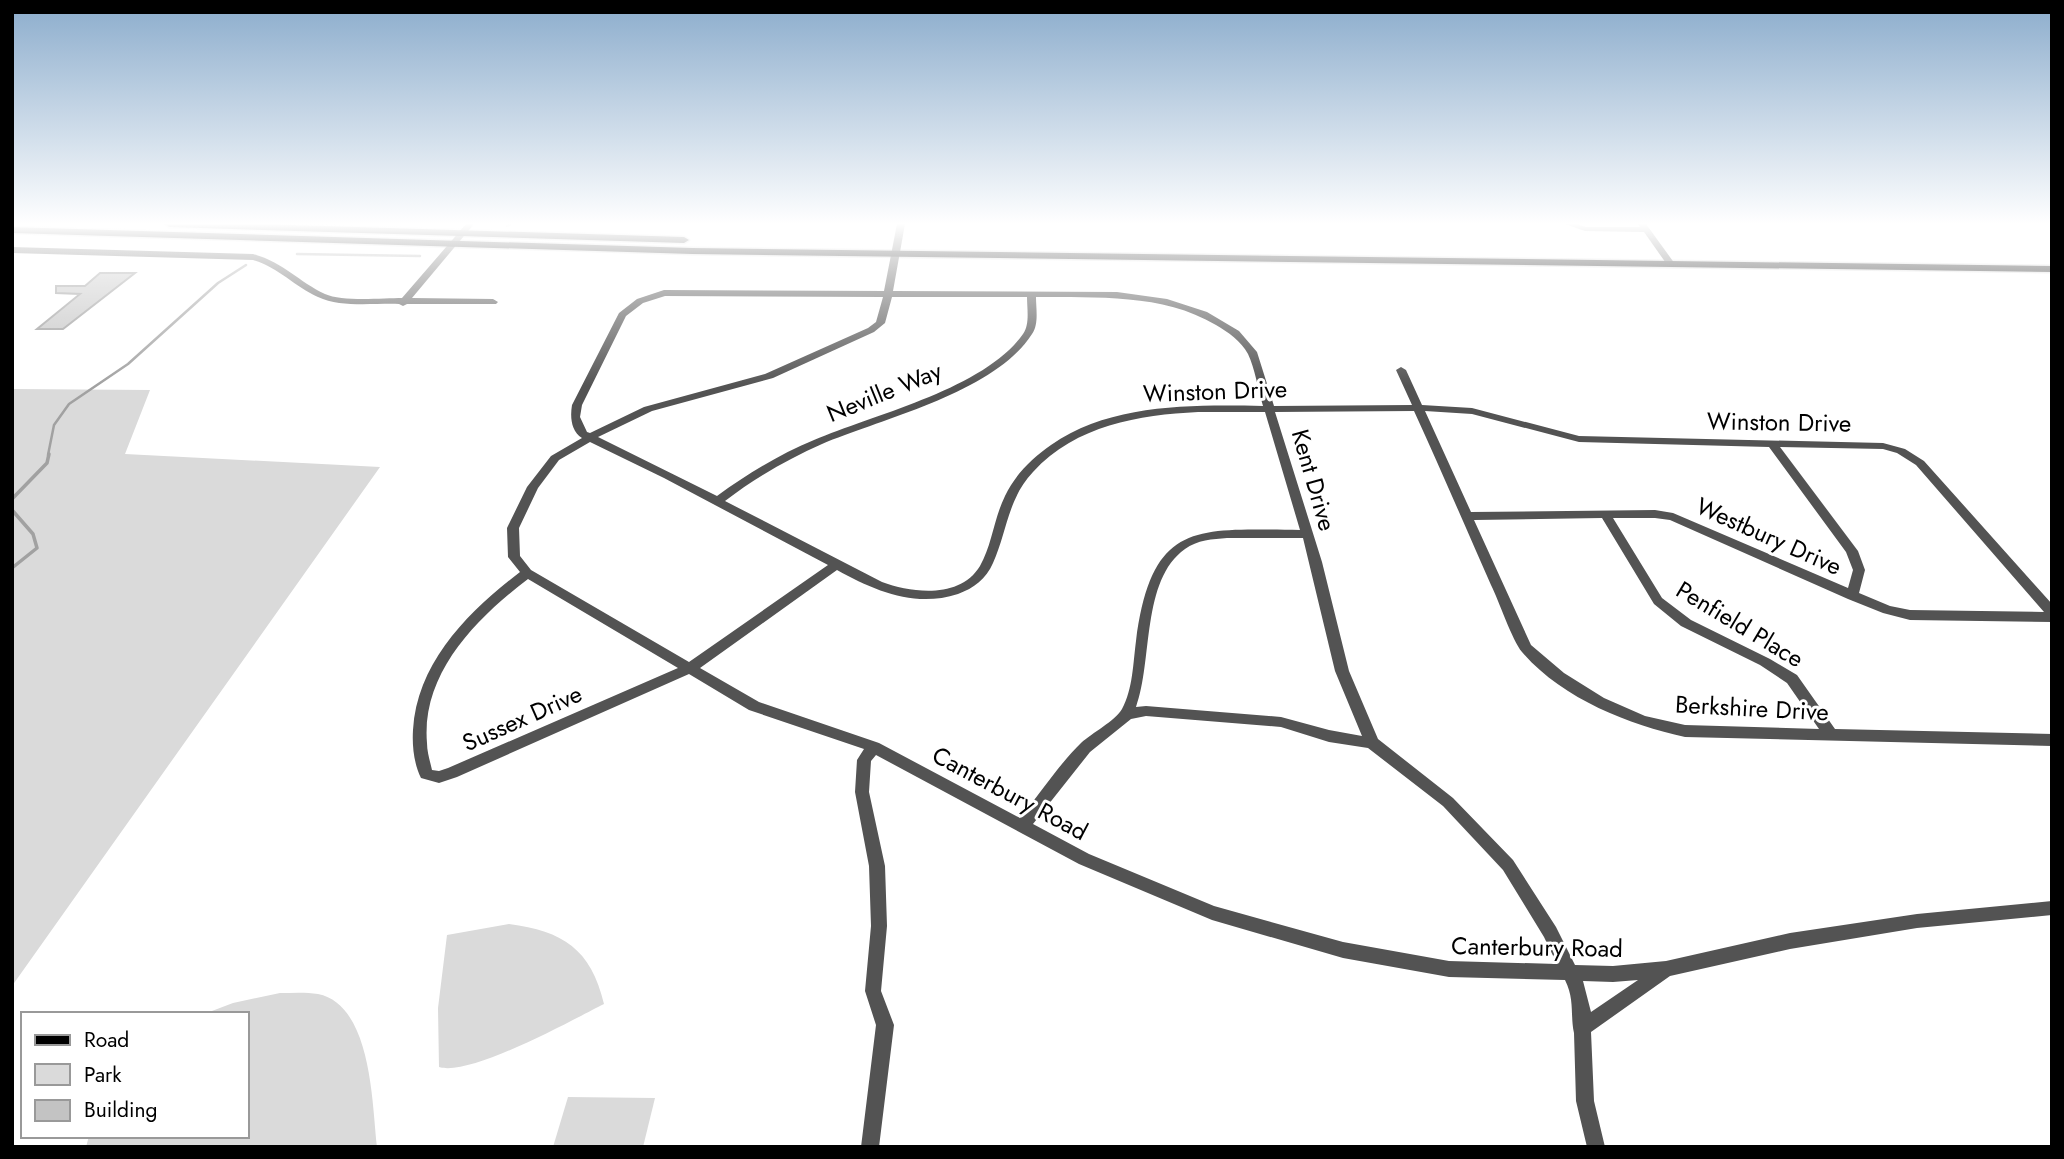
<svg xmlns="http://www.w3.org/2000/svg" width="2064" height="1159" font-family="Jost,sans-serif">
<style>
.green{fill:#dadada}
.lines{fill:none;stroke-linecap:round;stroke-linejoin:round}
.stream-far1{stroke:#a1a1a1;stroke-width:2.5}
.stream{stroke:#a1a1a1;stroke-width:3.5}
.building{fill:#c3c3c3;stroke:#979797;stroke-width:2}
.major-casing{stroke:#dbdbdb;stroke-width:3}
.minor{fill:#535353;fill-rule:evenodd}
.major{fill:#000;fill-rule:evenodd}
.labels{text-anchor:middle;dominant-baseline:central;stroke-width:6;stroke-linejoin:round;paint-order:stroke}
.street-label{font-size:24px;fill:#000;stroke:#fff}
</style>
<rect width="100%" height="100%" fill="#fff"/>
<g class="green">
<polygon points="12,389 150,390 125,454 380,467 12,986"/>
<path d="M509 924C563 931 591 949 604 1004 572 1020 470 1077 439 1067L438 1008 447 935Z"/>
<path d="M280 993C292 993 306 992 318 994 372 1005 372 1104 377 1147H86L89 1136H247V1014H204L233 1003Z"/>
<polygon points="568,1097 655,1098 643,1147 553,1147"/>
</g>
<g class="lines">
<g class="stream-far1">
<polyline points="507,226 511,224"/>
<polyline points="297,254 420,256"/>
<polyline points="48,455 54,425 69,404 128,364 218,283 246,265"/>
</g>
<g class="stream">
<polyline points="12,499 47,463 49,454"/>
<polyline points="12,510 33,534 37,548 12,568"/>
</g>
</g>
<polygon class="building" points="100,273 135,273 63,329 37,329 80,294 56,293 56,286 85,286"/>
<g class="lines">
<defs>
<g id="major">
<polygon points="164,224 262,224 684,237 689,240 684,243 169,227"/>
<polygon points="12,227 692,248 2052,266 2052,272 692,254 12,233"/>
</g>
</defs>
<use href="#major" class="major-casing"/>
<g class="minor">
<path d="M466 224H474L412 298 493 299 498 302 496 304H407L403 306 399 304C374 303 341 308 318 297 295 287 278 267 253 260L12 253V247L253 254C283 262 299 282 325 294 342 302 383 298 402 298Z"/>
<path d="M897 224H905L893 291 1117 292 1167 299 1207 312 1239 331 1257 352 1274 406 1412 405 1396 370 1401 367 1406 370 1422 405 1472 408 1579 436 1883 443 1905 449 1924 461 2052 604V622L1910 620 1883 613 1848 599 1670 520 1655 518H1613L1662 598 1691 620 1770 659 1797 675 1835 729 2052 734V746L1685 737C1629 725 1561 698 1522 652 1512 640 1499 601 1491 585 1465 526 1441 470 1414 411L1275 412 1322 562 1349 671 1378 739 1453 798 1513 860 1556 927 1575 965 1613 966 1666 961 1790 933 1917 914 2052 901V915L1917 928 1790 949 1670 976 1591 1032 1594 1101 1605 1147H1587L1576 1101 1574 1033C1570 1015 1575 1000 1565 980L1449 977 1343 958 1212 920 1079 864 876 755 871 761 869 792 885 866 887 926 881 991 894 1025 879 1147H861L876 1025 865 991 871 926 869 866 855 792 857 760 864 749 749 710 689 674 457 777 439 783 421 778C414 764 412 746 413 730 417 662 469 611 520 572L508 557 507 528 527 487 551 456 582 438C571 431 570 417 572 405L619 313 637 299 664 290 884 291ZM665 296 883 297 876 322 868 328 765 374 644 407 590 433 587 432 580 417 582 405 626 316 643 303ZM892 297H1027C1027 309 1030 324 1023 334 984 389 875 414 814 440 780 454 747 474 717 496L598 437 652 411 773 378 874 332 885 323ZM1036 297C1097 298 1162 293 1216 325 1228 332 1241 341 1248 354 1255 369 1258 389 1263 406 1192 405 1112 403 1051 445 1032 458 1015 475 1005 496 994 518 992 545 980 566 960 599 912 593 882 582L725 501C755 478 788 459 822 444 884 418 995 392 1032 334 1039 324 1036 309 1036 297ZM1425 411 1472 414 1579 442 1769 447 1846 552 1853 570 1848 588 1673 513 1655 510 1471 512ZM1198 412H1265L1300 530C1196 529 1152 520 1136 641 1133 663 1133 689 1122 709 1115 721 1092 733 1081 743 1061 762 1039 795 1020 818L879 743 759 702 700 668 837 570C875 591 915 608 958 594 974 588 986 579 993 563 1007 532 1008 498 1033 472 1076 425 1139 415 1198 412ZM590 442 664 478 828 565 689 662 531 570 520 556 519 528 538 488 559 460ZM1780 447 1883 449 1897 453 1916 465 2044 612 1910 610 1890 606 1859 593 1865 570 1858 551ZM1602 518 1654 604 1681 626 1760 665 1787 683 1819 729 1685 725 1645 716 1604 698 1564 673 1531 645 1474 520ZM1227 538H1303L1335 671 1362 736 1329 730 1281 717 1146 706 1136 707C1153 661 1141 580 1185 549 1197 540 1213 539 1227 538ZM528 579 678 668 448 768 439 771 432 770C430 761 427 752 427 743 421 673 477 618 528 579ZM1146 716 1281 727 1329 742 1368 748 1443 806 1503 870 1544 937 1557 964 1449 961 1343 942 1214 906 1089 854 1033 824 1090 752 1131 719ZM1638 980 1591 1012 1583 981 1613 982Z"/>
<polygon points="1565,224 1577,224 1586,227 1640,227 1638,224 1646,224 1675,264 1668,266 1644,232 1585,231"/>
</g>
<use href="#major" class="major"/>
</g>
<linearGradient id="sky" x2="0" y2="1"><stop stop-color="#8baccc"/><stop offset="0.58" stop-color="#fff"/><stop offset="1" stop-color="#fff" stop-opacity="0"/></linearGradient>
<rect width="2064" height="386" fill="url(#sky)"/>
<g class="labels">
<g class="street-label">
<text transform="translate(1215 391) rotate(-2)">Winston Drive</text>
<text transform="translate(884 392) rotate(-22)">Neville Way</text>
<text transform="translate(1779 422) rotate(1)">Winston Drive</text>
<text transform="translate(1314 480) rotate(74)">Kent Drive</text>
<text transform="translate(1769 536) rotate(24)">Westbury Drive</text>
<text transform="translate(1740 624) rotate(31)">Penfield Place</text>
<text transform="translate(1752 708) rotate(3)">Berkshire Drive</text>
<text transform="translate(522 718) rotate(-24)">Sussex Drive</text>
<text transform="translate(1010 793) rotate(28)">Canterbury Road</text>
<text transform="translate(1537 947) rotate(1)">Canterbury Road</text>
</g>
</g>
<rect width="2064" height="1159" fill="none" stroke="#000000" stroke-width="28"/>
<rect x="21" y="1012" width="228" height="126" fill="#ffffff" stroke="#999999" stroke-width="2"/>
<rect x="35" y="1035" width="35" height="10" fill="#000000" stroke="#999999" stroke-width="2"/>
<text x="84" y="1047" font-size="21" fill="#000000">Road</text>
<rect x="35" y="1064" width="35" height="21" fill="#dadada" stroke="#999999" stroke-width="2"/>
<text x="84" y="1082" font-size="21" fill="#000000">Park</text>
<rect x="35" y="1100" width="35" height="21" fill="#c3c3c3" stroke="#999999" stroke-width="2"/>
<text x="84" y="1117" font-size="21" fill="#000000">Building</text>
</svg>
